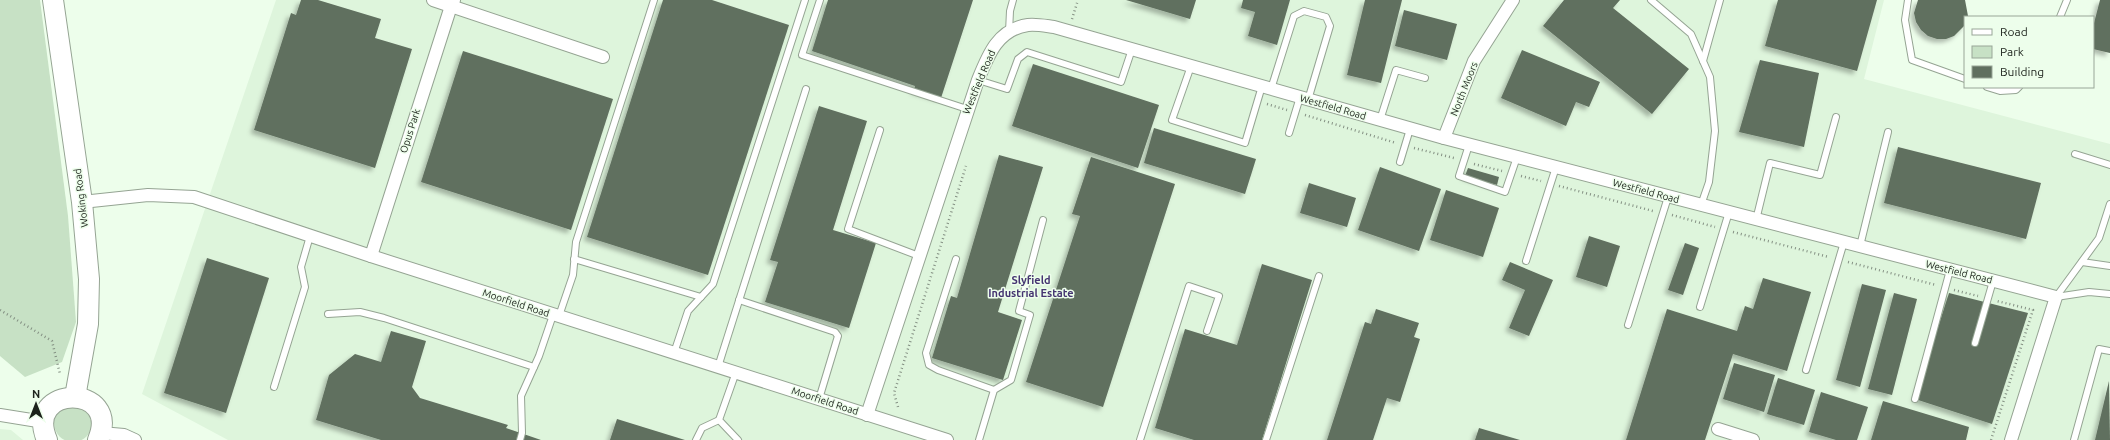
<svg xmlns="http://www.w3.org/2000/svg" width="2110" height="440" font-family="Ubuntu,sans-serif">
<style>
.built{fill:#def5dc}
.green{fill:#c7e1c5}
.building{fill:#606f5f;filter:url(#shadow)}
.lines{fill:none;stroke-linecap:round;stroke-linejoin:round}
.service-casing{stroke:#95a493;stroke-width:8}
.minor-casing{stroke:#95a493;stroke-width:14}
.primary-casing{stroke:#95a493;stroke-width:22}
.path{stroke:#849083;stroke-width:2.5;stroke-dasharray:1 3;stroke-linecap:butt}
.service{stroke:#fff;stroke-width:6}
.minor{stroke:#fff;stroke-width:12}
.primary{stroke:#fff;stroke-width:20}
.labels{text-anchor:middle;dominant-baseline:central;stroke-width:3;stroke-linejoin:round;paint-order:stroke}
.street-label{font-size:10px;fill:#1c221b;stroke:#edfeeb}
.neighbourhood-label{font-size:11px;font-weight:bold;fill:#453571;stroke:#edfeeb}
</style>
<defs>
<filter id="shadow"><feDropShadow dx="-3.5" dy="3.5" stdDeviation="2" flood-color="#0004"/></filter>
</defs>
<rect width="100%" height="100%" fill="#edfeeb"/>
<g class="built">
<polygon points="276,0 1884,0 1864,79 2110,144 2110,440 228,440 142,394"/>
<polygon points="0,429 11,430 23,440 0,440"/>
</g>
<g class="green">
<polygon points="0,0 40,0 68,216 76,322 62,362 25,377 0,356"/>
<circle cx="73" cy="423" r="19"/>
</g>
<g class="building">
<polygon points="301,0 318,0 381,19 375,38 412,49 375,168 254,130 291,13 296,15"/>
<polygon points="663,0 712,0 789,25 708,275 587,237"/>
<polygon points="828,0 973,0 941,98 914,90 915,86 812,51"/>
<polygon points="1126,0 1196,0 1190,19"/>
<polygon points="1243,0 1290,0 1277,45 1248,36 1255,12 1241,8"/>
<polygon points="1365,0 1402,0 1381,83 1347,75"/>
<polygon points="1564,0 1620,0 1613,8 1689,69 1652,114 1543,26"/>
<polygon points="1778,0 1877,0 1857,71 1765,46"/>
<polygon points="1918,0 1965,0 1968,16 1965,17 1965,25 1954,36 1946,39 1937,39 1928,36 1921,30 1916,22 1914,13"/>
<polygon points="2100,0 2110,0 2110,53 2093,49 2093,27"/>
<polygon points="1404,10 1457,24 1447,60 1395,46"/>
<polygon points="1522,50 1600,82 1589,107 1576,102 1566,126 1501,98"/>
<polygon points="463,51 613,99 571,230 421,182"/>
<polygon points="1760,60 1819,73 1804,147 1739,132"/>
<polygon points="1033,64 1159,105 1138,168 1012,126"/>
<polygon points="819,106 867,121 833,230 876,243 849,328 765,302 778,262 770,260"/>
<polygon points="1154,128 1256,159 1245,194 1144,163"/>
<polygon points="1898,147 2041,183 2026,239 1884,203"/>
<polygon points="999,155 1043,167 998,312 1022,320 1003,380 932,358 951,296 957,298"/>
<polygon points="1091,157 1175,184 1103,407 1026,382 1080,216 1072,214"/>
<polygon points="1380,167 1441,189 1419,251 1358,230"/>
<polygon points="1468,168 1499,177 1497,185 1465,176"/>
<polygon points="1309,183 1356,198 1347,227 1300,213"/>
<polygon points="1446,190 1499,208 1483,257 1430,240"/>
<polygon points="1589,236 1620,246 1607,287 1576,277"/>
<polygon points="1685,243 1699,248 1683,295 1668,290"/>
<polygon points="207,258 269,278 226,413 164,393"/>
<polygon points="1510,262 1553,280 1529,336 1509,328 1525,290 1502,280"/>
<polygon points="1262,264 1312,280 1262,440 1194,440 1155,428 1185,329 1237,345"/>
<polygon points="1763,278 1811,292 1787,371 1733,354 1705,440 1626,440 1667,309 1737,331 1745,306 1753,309"/>
<polygon points="1862,284 1886,290 1860,387 1836,380"/>
<polygon points="1894,293 1917,299 1892,395 1868,389"/>
<polygon points="1949,293 2028,313 1992,424 1915,399"/>
<polygon points="1376,309 1419,323 1414,337 1420,339 1400,402 1387,398 1373,440 1327,440 1365,322 1371,324"/>
<polygon points="391,331 426,341 412,387 420,398 508,425 506,428 541,440 381,440 316,420 329,375 355,354 381,362"/>
<polygon points="1734,363 1775,375 1764,412 1723,399"/>
<polygon points="1778,378 1815,390 1804,425 1767,414"/>
<polygon points="2109,381 2110,440 2095,440"/>
<polygon points="1821,392 1868,407 1857,440 1836,440 1809,432"/>
<polygon points="1883,401 1969,427 1966,440 1871,440"/>
<polygon points="617,419 685,440 610,440"/>
<polygon points="1479,428 1520,440 1475,440"/>
</g>
<g class="lines">
<defs>
<g id="service">
<polyline points="820,0 802,55 967,109"/>
<polyline points="1651,0 1691,34 1710,77 1715,131 1709,182 1701,205"/>
<polyline points="1908,0 1905,20 1912,60 1965,79"/>
<polyline points="2060,17 2067,0"/>
<polyline points="1009,32 1010,11 1013,0"/>
<polyline points="1703,61 1720,0"/>
<polyline points="1191,66 1172,120 1245,143 1262,86"/>
<polyline points="978,80 1007,89 1018,59 1027,52 1121,82 1132,49"/>
<polyline points="1987,87 2000,91 2016,90 2019,87"/>
<polyline points="1271,89 1294,16 1304,11 1326,17 1330,26 1308,100"/>
<polyline points="1380,120 1396,70 1425,78"/>
<polyline points="880,130 848,229 919,256"/>
<polyline points="1289,133 1300,97"/>
<polyline points="1469,145 1459,176 1505,192 1517,157"/>
<polyline points="2075,154 2110,165"/>
<polyline points="1400,162 1410,129"/>
<polyline points="1756,220 1770,163 1820,175 1836,117"/>
<polyline points="1860,246 1888,132"/>
<polyline points="574,259 701,297"/>
<polyline points="956,259 926,353 929,365 938,370 994,390"/>
<polyline points="1526,261 1556,167"/>
<polyline points="2082,262 2110,266"/>
<polyline points="2056,297 2099,238 2110,204"/>
<polyline points="2056,297 2089,292 2110,294"/>
<polyline points="739,300 835,332 838,336 819,399"/>
<polyline points="1700,307 1729,212"/>
<polyline points="328,314 360,312 384,318 534,367"/>
<polyline points="559,316 573,275 576,242 654,0"/>
<polyline points="1628,325 1668,197"/>
<polyline points="1975,343 1993,281"/>
<polyline points="674,353 688,311 713,284 805,0"/>
<polyline points="718,367 806,89"/>
<polyline points="1806,370 1844,242"/>
<polyline points="736,372 719,420 738,440"/>
<polyline points="274,387 305,287 301,267 310,236"/>
<polyline points="1915,399 1950,270"/>
<polyline points="520,440 522,433 521,396 539,356 553,315"/>
<polyline points="696,440 702,428 719,420"/>
<polyline points="979,440 994,390 1011,380 1030,315 1019,311 1043,220"/>
<polyline points="1140,440 1189,286 1219,296 1207,331"/>
<polyline points="1266,440 1319,276"/>
<polyline points="2074,440 2099,349 2110,351"/>
</g>
<g id="minor">
<polyline points="433,0 603,57"/>
<polyline points="1444,138 1474,61 1513,0"/>
<polyline points="82,202 148,195 194,197 371,256 947,440"/>
<polyline points="371,256 451,6 454,0"/>
<polyline points="0,415 44,422"/>
<path d="M867 415 978 80C988 55 998 29 1028 25 1036 24 1046 26 1054 27L1444 138 2056 297 2011 440"/>
<polyline points="1718,429 1753,440"/>
<polyline points="101,433 124,435 135,440"/>
</g>
<g id="primary">
<polyline points="53,0 82,202 89,279 88,324 75,397"/>
<path d="M47 440C23 384 122 383 98 440"/>
</g>
</defs>
<use href="#service" class="service-casing"/>
<use href="#minor" class="minor-casing"/>
<use href="#primary" class="primary-casing"/>
<g class="path">
<polyline points="1072,19 1078,0"/>
<polyline points="1267,104 1287,110"/>
<polyline points="1305,115 1396,143"/>
<polyline points="1414,148 1454,158"/>
<polyline points="1474,164 1502,171"/>
<polyline points="1521,176 1541,181"/>
<polyline points="1559,186 1653,211"/>
<polyline points="1672,215 1715,227"/>
<polyline points="1733,232 1829,257"/>
<polyline points="1848,262 1936,285"/>
<polyline points="1954,290 1978,296"/>
<polyline points="0,310 52,341 60,374"/>
<polyline points="898,407 894,393 966,166"/>
<polyline points="1991,440 2033,310 1997,301"/>
</g>
<use href="#service" class="service"/>
<use href="#minor" class="minor"/>
<use href="#primary" class="primary"/>
</g>
<g class="labels">
<g class="street-label">
<text transform="translate(979 82) rotate(-67)">Westfield Road</text>
<text transform="translate(1464 89) rotate(-68)">North Moors</text>
<text transform="translate(1333 107) rotate(16)">Westfield Road</text>
<text transform="translate(410 131) rotate(-72)">Opus Park</text>
<text transform="translate(1646 191) rotate(15)">Westfield Road</text>
<text transform="translate(81 198) rotate(-97)">Woking Road</text>
<text transform="translate(1959 272) rotate(14)">Westfield Road</text>
<text transform="translate(516 303) rotate(18)">Moorfield Road</text>
<text transform="translate(825 401) rotate(18)">Moorfield Road</text>
</g>
<g class="neighbourhood-label">
<text x="1031" y="280">Slyfield<tspan x="1031" dy="13">Industrial Estate</tspan></text>
</g>
</g>
<rect x="1964" y="16" width="130" height="72" fill="#edfeeb" stroke="#99a698"/>
<rect x="1972" y="29" width="20" height="6" fill="#ffffff" stroke="#99a698"/>
<text x="2000" y="36" font-size="12" fill="#1c221b">Road</text>
<rect x="1972" y="46" width="20" height="12" fill="#c7e1c5" stroke="#99a698"/>
<text x="2000" y="56" font-size="12" fill="#1c221b">Park</text>
<rect x="1972" y="66" width="20" height="12" fill="#606f5f" stroke="#99a698"/>
<text x="2000" y="76" font-size="12" fill="#1c221b">Building</text>
<g transform="translate(36 404)" stroke="#edfeeb" stroke-width="3" paint-order="stroke">
<path d="M0-3L7 15L0 10L-7 15Z" fill="#1c221b"/>
<text y="-6" font-size="11" font-weight="bold" text-anchor="middle" fill="#1c221b">N</text>
</g>
</svg>
